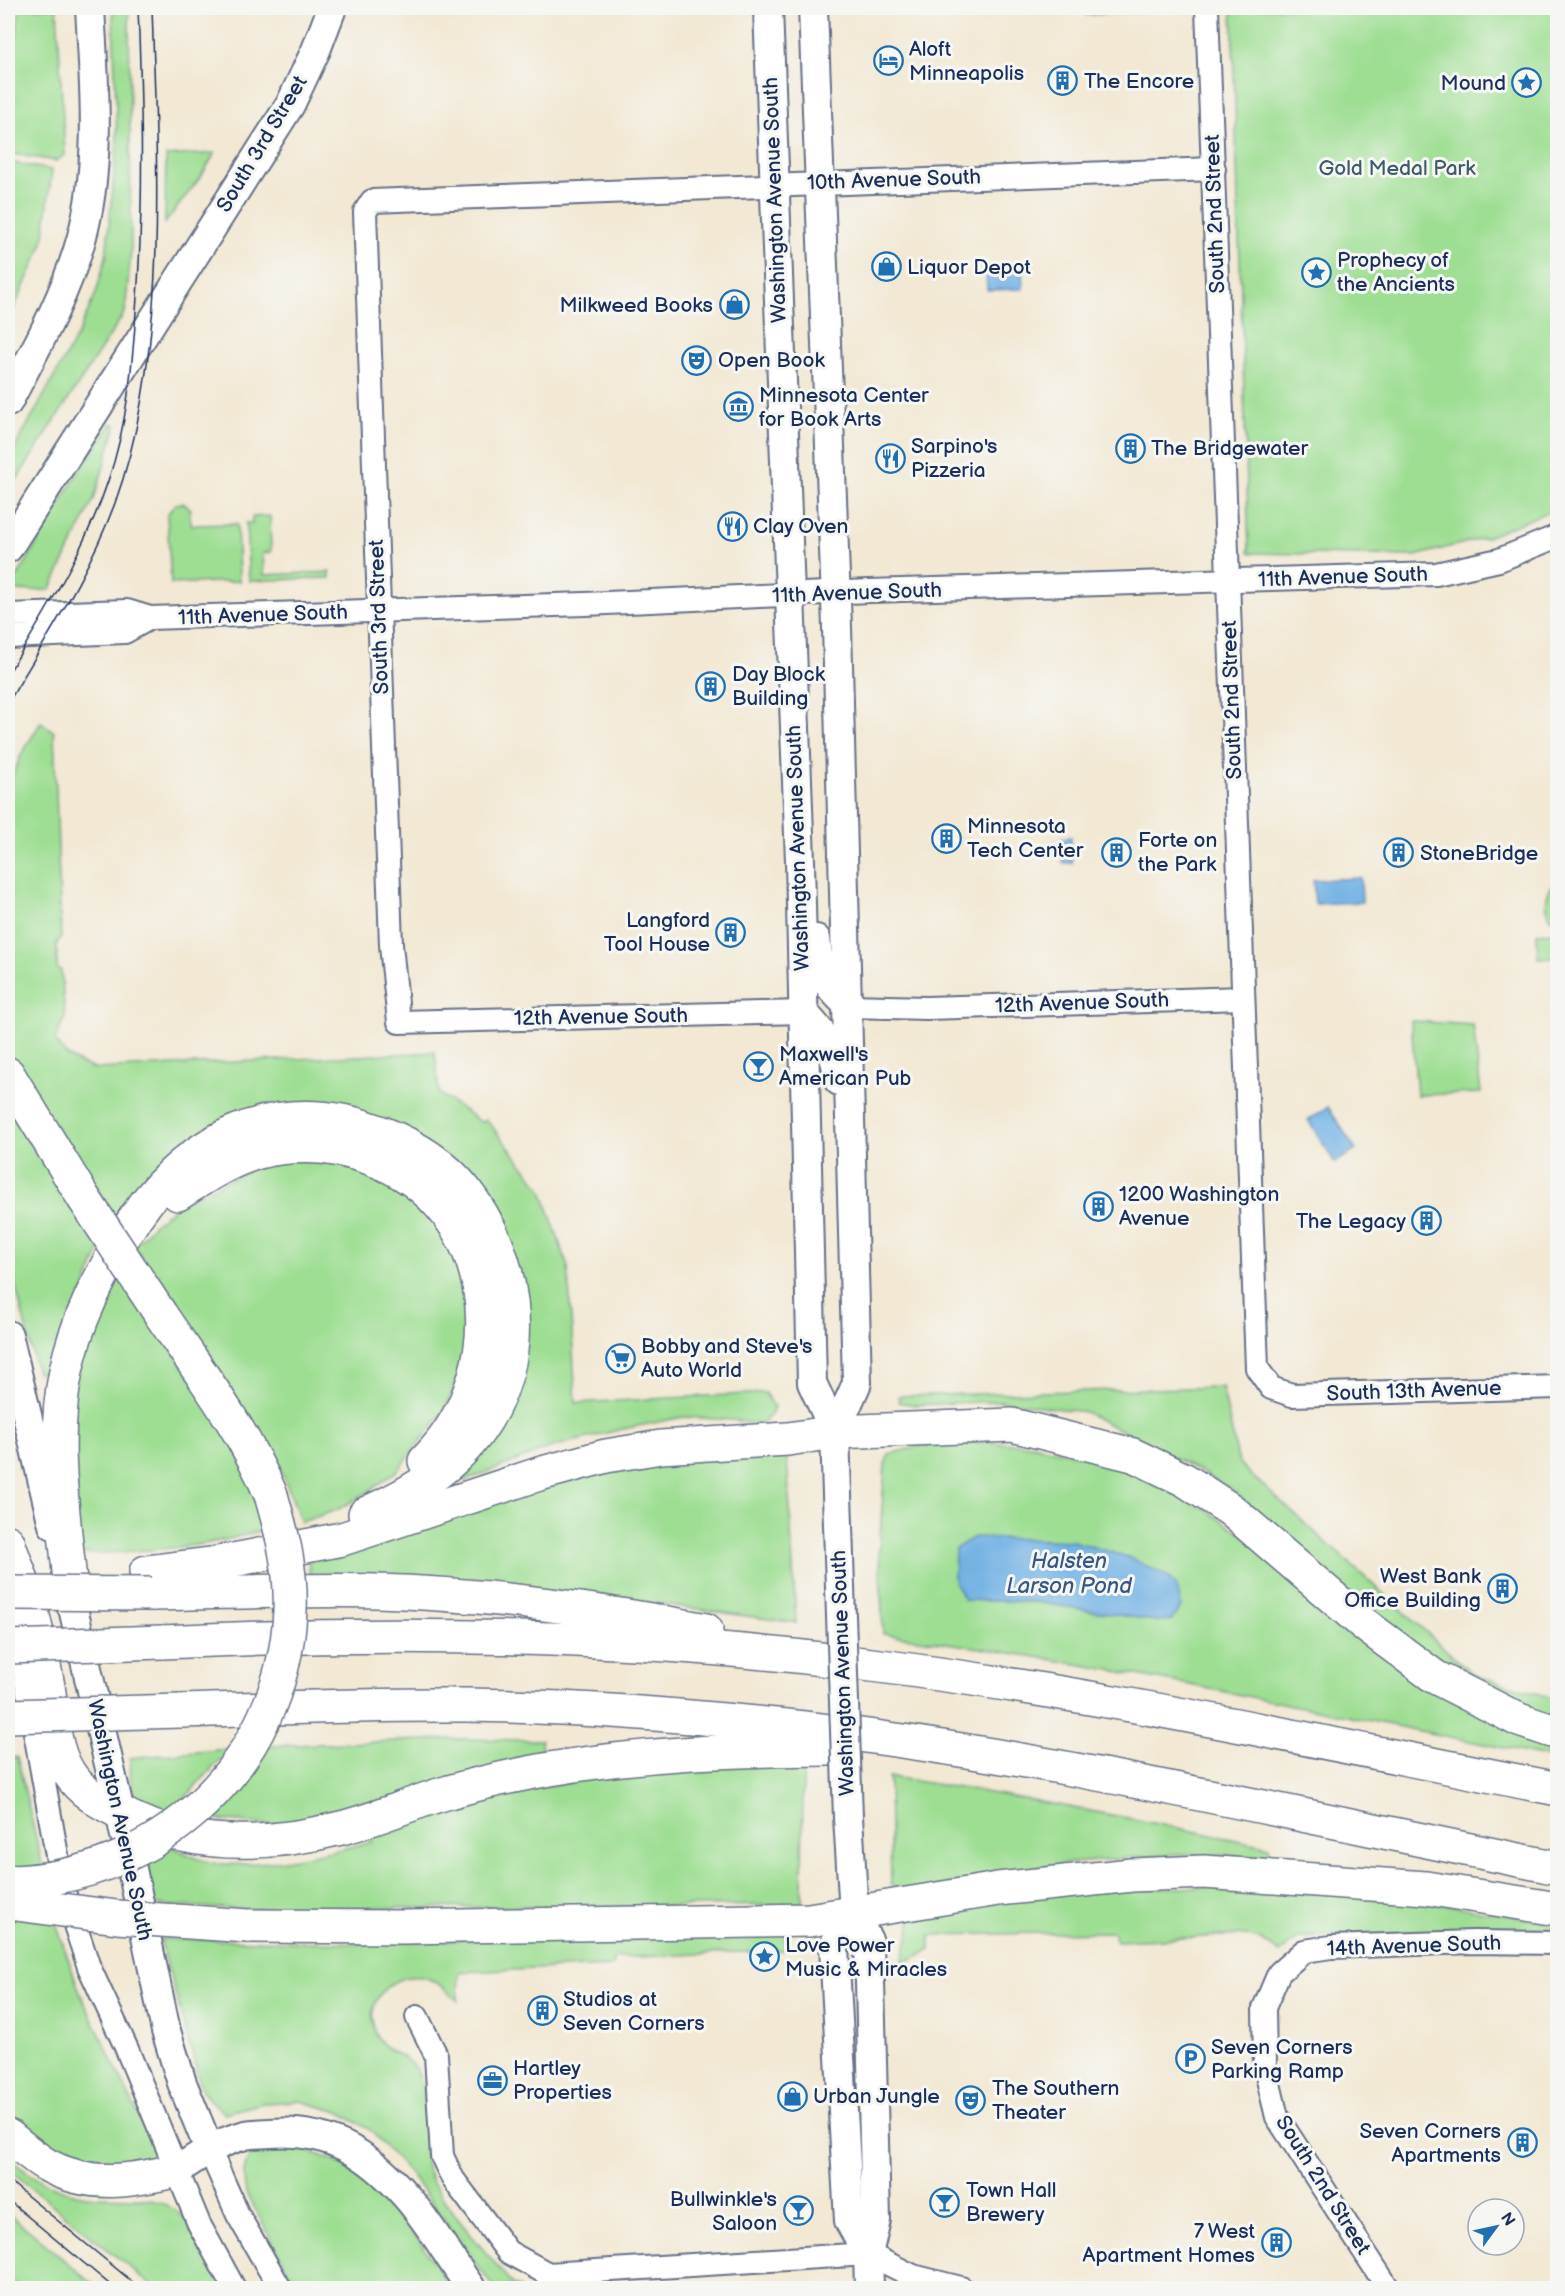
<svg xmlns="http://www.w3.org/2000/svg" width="1565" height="2296" font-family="'Balsamiq Sans',sans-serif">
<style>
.green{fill:#9ede93;stroke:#5c8678;stroke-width:1.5;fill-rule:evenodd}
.water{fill:#70b0e4;stroke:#4670a1;stroke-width:1.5}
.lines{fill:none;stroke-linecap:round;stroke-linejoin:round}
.minor-casing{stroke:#667087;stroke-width:26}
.major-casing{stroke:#667087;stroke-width:32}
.highway-casing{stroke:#667087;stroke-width:36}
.minor{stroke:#fff;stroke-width:22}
.major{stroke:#fff;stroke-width:28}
.highway{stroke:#fff;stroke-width:33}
.tram{stroke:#1b2f5e;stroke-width:1.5}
.major-bridge-casing{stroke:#667087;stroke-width:32;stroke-linecap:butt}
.highway-bridge-casing{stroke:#667087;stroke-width:36;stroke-linecap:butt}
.major-bridge{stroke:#fff;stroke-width:28}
.highway-bridge{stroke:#fff;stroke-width:33}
.labels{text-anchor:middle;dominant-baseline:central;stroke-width:6;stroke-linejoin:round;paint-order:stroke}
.poi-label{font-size:21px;fill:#1b2f5e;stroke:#f6f6f2;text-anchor:start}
.street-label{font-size:21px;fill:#1b2f5e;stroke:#f6f6f2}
.park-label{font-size:21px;fill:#3c5b6b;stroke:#f6f6f2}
.water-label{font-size:22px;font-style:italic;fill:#355686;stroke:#f6f6f2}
</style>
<rect width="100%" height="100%" fill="#f6f6f2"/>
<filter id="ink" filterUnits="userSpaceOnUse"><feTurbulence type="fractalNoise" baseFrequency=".0167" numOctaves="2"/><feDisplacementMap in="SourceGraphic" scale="12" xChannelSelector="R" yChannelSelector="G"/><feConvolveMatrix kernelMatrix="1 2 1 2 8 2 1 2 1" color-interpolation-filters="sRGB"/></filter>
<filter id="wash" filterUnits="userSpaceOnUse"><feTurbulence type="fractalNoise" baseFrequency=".008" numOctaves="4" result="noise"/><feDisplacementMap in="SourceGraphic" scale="24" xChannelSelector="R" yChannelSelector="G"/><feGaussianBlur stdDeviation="1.35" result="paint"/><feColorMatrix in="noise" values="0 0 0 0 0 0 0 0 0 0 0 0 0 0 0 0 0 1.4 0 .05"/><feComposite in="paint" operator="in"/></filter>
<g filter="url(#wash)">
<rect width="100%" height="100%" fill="#f2e8d3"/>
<g class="green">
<path d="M20 8H57L65 155 56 161 13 154C0 127 16 41 20 8Z"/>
<polygon points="113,8 129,8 131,252 125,312 8,493 8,460 77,336 96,293 106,257 117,144"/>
<polygon points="1086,8 1141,8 1141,12 1086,15"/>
<polygon points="1232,8 1557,8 1557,508 1487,537 1415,556 1249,553"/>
<polygon points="215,153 202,175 165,223 166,156"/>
<polygon points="8,162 52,170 43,243 8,322"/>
<polygon points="112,423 116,426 94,499 50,590 9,591 78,473"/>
<polygon points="183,503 191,509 189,514 192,525 237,524 239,581 171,584 167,515 175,504"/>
<polygon points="270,516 271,552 263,553 264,575 330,572 330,578 249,581 246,523 252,523 252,517"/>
<path d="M41 722 54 732 61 938 57 942V968L61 971 65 1017 55 1040C64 1057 78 1064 96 1069L435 1052 439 1093 481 1122 486 1119 541 1188 568 1267 576 1403 765 1393 774 1407 771 1415 760 1425 734 1420 683 1417 618 1430 552 1447 464 1481 457 1469 520 1344 361 1116 119 1222 33 1094 8 1050V787L21 755Z"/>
<path d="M1557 878V922L1551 918C1542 903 1547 891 1557 878Z"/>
<polygon points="1557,932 1557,958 1538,958 1537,933"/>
<polygon points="1411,1021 1473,1025 1481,1093 1417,1095"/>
<polygon points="8,1099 101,1246 54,1369 45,1375 37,1372 8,1256"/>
<polygon points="325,1156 415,1193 463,1266 470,1346 445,1410 398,1470 368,1492 337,1510 301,1522 277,1459 134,1246 156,1222 184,1201 270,1160"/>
<path d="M117 1268 231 1437 269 1528C206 1549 147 1551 81 1554L71 1497 74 1366Z"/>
<polygon points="1222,1387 1239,1463 1251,1475 1474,1675 1557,1699 1557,1725 1431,1666 1230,1489 1196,1469 1085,1412 1001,1401 915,1405 899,1402 898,1396"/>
<path d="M986 1442 1032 1445 1110 1462 1179 1492 1557 1744V1759C1333 1714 1109 1664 883 1634L879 1551 885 1464 889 1454 921 1446ZM1128 1557 1157 1621 1036 1602 964 1600Z"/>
<polygon points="787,1457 796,1623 606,1596 310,1577 308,1554 543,1485 667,1461"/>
<polygon points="449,1739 541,1740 543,1761 307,1820 268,1825 208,1819 225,1803 269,1746"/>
<polygon points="230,1749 171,1813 131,1795 130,1758"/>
<polygon points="17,1757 43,1868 8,1871 8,1758"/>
<path d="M705 1762 803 1767 802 1905 245 1909 152 1905 144 1866 172 1847C189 1855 206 1864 225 1864 272 1866 326 1852 372 1842L369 1832 499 1793Z"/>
<path d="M889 1777C1017 1796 1143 1820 1269 1847L1270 1857 1175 1854 1064 1864 1000 1872 911 1895 903 1893 891 1885Z"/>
<path d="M1327 1884 1558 1924 1557 1930 1321 1936 1298 1938 1280 1953 1261 1940 1246 1935 1117 1941 1113 1932 930 1935V1950L903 1963C903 1947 914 1930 909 1915L1023 1892Z"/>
<polygon points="8,1913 55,1921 80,1993 160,2160 156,2166 76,2165 20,2131 8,2118"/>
<path d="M784 1932 786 1950 615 1958 613 1966 459 1972 458 2001C448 1993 441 1982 426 1978 393 1969 360 2003 377 2036 386 2053 408 2055 417 2071 431 2098 419 2141 428 2171 437 2200 491 2257 512 2284L521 2288H494L411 2175 370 2130 339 2112 300 2101 263 2103 225 2113 211 2102 202 2090 160 1939 359 1943Z"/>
<path d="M294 2148C380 2166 405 2223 452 2288H298L246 2193C237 2148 258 2149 294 2148Z"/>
<path d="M8 2158C31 2176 52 2190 81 2195 115 2202 156 2189 182 2216 201 2235 211 2265 223 2288H155L8 2169Z"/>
<polygon points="8,2213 98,2288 22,2288 8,2278"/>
</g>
<g class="water">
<polygon points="1022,269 1023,289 987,290 986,271"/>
<polygon points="1071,837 1072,863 1063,863 1062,838"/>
<polygon points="1361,878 1362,902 1315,904 1313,880"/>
<polygon points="1328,1107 1356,1150 1335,1163 1308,1120"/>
<polygon points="974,1537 1073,1541 1128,1557 1166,1575 1177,1586 1181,1606 1172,1620 1157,1621 1036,1602 964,1600 954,1581 955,1549"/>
</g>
</g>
<g filter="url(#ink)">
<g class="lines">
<defs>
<g id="minor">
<polyline points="1207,8 1257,1368 1271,1388 1292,1395 1558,1387"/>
<polyline points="8,615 127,611 150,618 585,604 869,591 1436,574 1499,560 1558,536"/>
<polyline points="8,637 125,632 150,618"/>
<polyline points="849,1006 927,1008 1243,998"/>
<polyline points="803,1012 399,1022 391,945 365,212 372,201 1214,169"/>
<polyline points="8,1581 63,1889 89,1967 126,2047 199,2224 234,2288"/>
<polyline points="417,2017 436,2055 442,2156 453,2179 508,2252 548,2274 868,2254 913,2276 961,2288"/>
<polyline points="209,2149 238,2215 280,2288"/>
<polyline points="1388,2288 1277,2117 1265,2067 1264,2008 1279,1973 1304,1951 1331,1947 1473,1942 1558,1943"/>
</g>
<g id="major">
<polyline points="768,8 800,861 812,1383 835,1432 840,1587"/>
<polyline points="813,8 837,627 857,1383 835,1432"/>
<path d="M8 402C35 350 65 297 81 240 102 166 94 83 90 8"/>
<polyline points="8,548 290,105 316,50 332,8"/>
<path d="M816 939C819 973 823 983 849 1006"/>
<path d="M803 1012C826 1036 835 1048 839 1081"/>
<polyline points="8,1335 53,1525"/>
<polyline points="67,1582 120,1812 166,2031 182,2083 209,2149"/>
<polyline points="848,1817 854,1914 869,1942 876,2220 868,2254 869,2288"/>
<polyline points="854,1914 840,1931 834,1947 849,2221 868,2254"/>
<path d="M178 2170C198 2156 219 2142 242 2136 251 2133 261 2134 270 2133 327 2128 368 2153 405 2195 430 2223 449 2258 471 2288"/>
</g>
<g id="highway">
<polyline points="8,1074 83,1197"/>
<path d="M178 1194C204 1177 228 1161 259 1152 290 1144 326 1145 357 1154 496 1193 521 1364 425 1461"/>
<path d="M161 1315C200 1373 244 1430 271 1495"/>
<path d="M8 1542C16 1566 27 1591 33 1616 38 1637 43 1659 47 1681 54 1715 51 1752 74 1780 88 1797 109 1807 129 1817 196 1849 270 1846 341 1828 378 1819 413 1802 449 1792 482 1782 517 1775 550 1769 643 1753 735 1750 829 1749"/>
<polyline points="146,1572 218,1563 342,1539 539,1474 606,1456 661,1447 788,1439 835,1432 1012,1425 1133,1455 1185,1480 1231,1510 1365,1625 1435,1677 1519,1720 1558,1733"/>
<path d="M152 1594C226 1593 301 1589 376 1591 487 1594 597 1609 706 1630"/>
<path d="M72 1603C66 1528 50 1446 66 1371 76 1321 100 1277 125 1234 180 1140 277 1090 382 1133 413 1145 444 1164 465 1190 515 1254 531 1348 486 1420 459 1465 412 1493 365 1514"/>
<path d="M162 1642C391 1631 620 1634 847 1662 1086 1690 1322 1743 1558 1789"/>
<path d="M180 1711C275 1708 371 1704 466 1705 573 1706 681 1715 787 1726 1046 1755 1303 1817 1558 1868"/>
<polyline points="248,1926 403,1927 809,1920 998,1889 1132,1875 1204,1872 1426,1888 1558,1909"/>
<path d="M8 2136C20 2145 32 2156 45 2164 89 2189 133 2181 178 2170"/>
</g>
</defs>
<use href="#minor" class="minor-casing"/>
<use href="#major" class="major-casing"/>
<use href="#highway" class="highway-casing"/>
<use href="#minor" class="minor"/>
<use href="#major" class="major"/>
<use href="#highway" class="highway"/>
<g class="tram">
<path d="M8 674C45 612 85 550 108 481 127 426 132 369 136 312 144 210 142 109 138 8"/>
<path d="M8 703C46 638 89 574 115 503 169 354 157 164 152 8"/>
<polyline points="8,2180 140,2288"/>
<polyline points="8,2200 114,2288"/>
</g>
<defs>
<polyline id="major-bridge" points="840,1587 848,1817"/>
<g id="highway-bridge">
<polyline points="83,1197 161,1315"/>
<polyline points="8,1593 152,1594"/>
<polyline points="8,1647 162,1642"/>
<polyline points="8,1716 180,1711"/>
<path d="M8 1882C159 1879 283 1764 290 1611 292 1570 282 1533 271 1495"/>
<polyline points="8,1903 117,1917 248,1926"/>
</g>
</defs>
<use href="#major-bridge" class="major-bridge-casing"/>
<use href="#highway-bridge" class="highway-bridge-casing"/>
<use href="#major-bridge" class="major-bridge"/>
<use href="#highway-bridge" class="highway-bridge"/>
</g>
</g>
<defs>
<symbol id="hotel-ring" viewBox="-11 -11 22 22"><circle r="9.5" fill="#f6f6f2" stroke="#1f6fb2" stroke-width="1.5"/><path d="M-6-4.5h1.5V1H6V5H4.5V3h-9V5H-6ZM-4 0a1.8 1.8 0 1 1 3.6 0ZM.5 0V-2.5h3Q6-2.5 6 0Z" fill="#1f6fb2"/></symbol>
<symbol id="building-ring" viewBox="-11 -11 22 22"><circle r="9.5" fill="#f6f6f2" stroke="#1f6fb2" stroke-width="1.5"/><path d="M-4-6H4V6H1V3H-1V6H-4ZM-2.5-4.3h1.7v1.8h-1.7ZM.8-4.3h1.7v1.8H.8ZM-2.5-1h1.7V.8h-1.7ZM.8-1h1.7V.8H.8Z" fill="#1f6fb2"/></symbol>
<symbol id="sight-ring" viewBox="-11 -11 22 22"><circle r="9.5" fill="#f6f6f2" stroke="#1f6fb2" stroke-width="1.5"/><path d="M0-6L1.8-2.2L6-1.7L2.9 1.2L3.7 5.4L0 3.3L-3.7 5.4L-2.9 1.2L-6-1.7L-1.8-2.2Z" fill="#1f6fb2"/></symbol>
<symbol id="shop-ring" viewBox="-11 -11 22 22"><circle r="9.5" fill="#f6f6f2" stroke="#1f6fb2" stroke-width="1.5"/><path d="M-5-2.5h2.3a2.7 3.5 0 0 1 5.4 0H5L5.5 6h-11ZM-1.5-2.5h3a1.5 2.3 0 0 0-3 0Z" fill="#1f6fb2"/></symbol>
<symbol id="theatre-ring" viewBox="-11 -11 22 22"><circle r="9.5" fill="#f6f6f2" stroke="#1f6fb2" stroke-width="1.5"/><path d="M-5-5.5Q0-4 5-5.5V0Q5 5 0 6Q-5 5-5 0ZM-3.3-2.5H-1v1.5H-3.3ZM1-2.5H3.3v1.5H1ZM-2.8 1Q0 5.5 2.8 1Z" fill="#1f6fb2"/></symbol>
<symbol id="museum-ring" viewBox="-11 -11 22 22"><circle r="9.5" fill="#f6f6f2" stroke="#1f6fb2" stroke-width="1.5"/><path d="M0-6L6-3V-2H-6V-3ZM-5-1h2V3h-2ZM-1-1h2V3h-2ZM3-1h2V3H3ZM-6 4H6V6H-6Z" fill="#1f6fb2"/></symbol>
<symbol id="restaurant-ring" viewBox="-11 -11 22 22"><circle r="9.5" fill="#f6f6f2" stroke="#1f6fb2" stroke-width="1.5"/><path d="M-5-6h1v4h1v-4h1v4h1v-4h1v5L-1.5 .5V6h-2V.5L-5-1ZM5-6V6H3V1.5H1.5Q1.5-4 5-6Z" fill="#1f6fb2"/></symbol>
<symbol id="bar-ring" viewBox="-11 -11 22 22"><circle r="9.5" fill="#f6f6f2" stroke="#1f6fb2" stroke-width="1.5"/><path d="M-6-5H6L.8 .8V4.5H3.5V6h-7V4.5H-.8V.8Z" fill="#1f6fb2"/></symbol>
<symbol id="supermarket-ring" viewBox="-11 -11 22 22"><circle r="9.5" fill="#f6f6f2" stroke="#1f6fb2" stroke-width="1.5"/><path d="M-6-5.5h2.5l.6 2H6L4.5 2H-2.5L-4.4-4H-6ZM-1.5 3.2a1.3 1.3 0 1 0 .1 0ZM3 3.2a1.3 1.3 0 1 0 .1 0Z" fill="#1f6fb2"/></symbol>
<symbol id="parking-ring" viewBox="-11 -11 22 22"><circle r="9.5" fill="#f6f6f2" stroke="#1f6fb2" stroke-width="1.5"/><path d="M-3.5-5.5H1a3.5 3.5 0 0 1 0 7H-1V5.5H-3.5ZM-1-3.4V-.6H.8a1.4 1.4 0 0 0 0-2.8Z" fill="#1f6fb2"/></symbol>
<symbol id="office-ring" viewBox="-11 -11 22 22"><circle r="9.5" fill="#f6f6f2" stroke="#1f6fb2" stroke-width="1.5"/><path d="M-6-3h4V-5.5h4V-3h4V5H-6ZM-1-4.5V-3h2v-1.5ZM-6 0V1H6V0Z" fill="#1f6fb2"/></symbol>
</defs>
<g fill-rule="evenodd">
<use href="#hotel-ring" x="872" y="44" width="33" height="33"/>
<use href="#building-ring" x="1046" y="64" width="33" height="33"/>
<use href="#sight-ring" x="1510" y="66" width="33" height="33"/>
<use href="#shop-ring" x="870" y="250" width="33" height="33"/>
<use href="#sight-ring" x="1300" y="256" width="33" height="33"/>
<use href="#shop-ring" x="718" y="288" width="33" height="33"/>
<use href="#theatre-ring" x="680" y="344" width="33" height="33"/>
<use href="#museum-ring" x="722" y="390" width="33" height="33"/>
<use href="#building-ring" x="1114" y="432" width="33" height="33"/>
<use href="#restaurant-ring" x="874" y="442" width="33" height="33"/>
<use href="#restaurant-ring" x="716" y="510" width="33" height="33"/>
<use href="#building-ring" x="694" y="670" width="33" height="33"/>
<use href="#building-ring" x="930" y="822" width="33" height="33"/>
<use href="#building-ring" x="1100" y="836" width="33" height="33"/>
<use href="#building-ring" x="1382" y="836" width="33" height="33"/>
<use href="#building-ring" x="714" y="916" width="33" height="33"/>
<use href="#bar-ring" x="742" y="1050" width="33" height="33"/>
<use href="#building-ring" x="1082" y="1190" width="33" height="33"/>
<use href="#building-ring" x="1410" y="1204" width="33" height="33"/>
<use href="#supermarket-ring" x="604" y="1342" width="33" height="33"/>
<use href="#building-ring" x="1486" y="1572" width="33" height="33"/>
<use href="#sight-ring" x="748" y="1940" width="33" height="33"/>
<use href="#building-ring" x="526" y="1994" width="33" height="33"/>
<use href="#parking-ring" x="1174" y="2042" width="33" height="33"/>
<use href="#office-ring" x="476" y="2064" width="33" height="33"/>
<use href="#shop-ring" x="776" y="2080" width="33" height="33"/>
<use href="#theatre-ring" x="954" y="2084" width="33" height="33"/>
<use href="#building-ring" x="1506" y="2126" width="33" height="33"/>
<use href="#bar-ring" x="928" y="2186" width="33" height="33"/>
<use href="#bar-ring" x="782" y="2194" width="33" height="33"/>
<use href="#building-ring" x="1260" y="2226" width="33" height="33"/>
</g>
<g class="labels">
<g class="poi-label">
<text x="909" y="49">Aloft<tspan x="909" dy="24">Minneapolis</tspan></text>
<text x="1084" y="81">The Encore</text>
<text x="1506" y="83" text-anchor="end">Mound</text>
<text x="1337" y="260">Prophecy of<tspan x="1337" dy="24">the Ancients</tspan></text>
<text x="907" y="267">Liquor Depot</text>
<text x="713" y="305" text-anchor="end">Milkweed Books</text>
<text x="718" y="360">Open Book</text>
<text x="759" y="395">Minnesota Center<tspan x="759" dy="24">for Book Arts</tspan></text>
<text x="911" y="446">Sarpino's<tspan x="911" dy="24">Pizzeria</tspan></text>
<text x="1151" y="448">The Bridgewater</text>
<text x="753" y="526">Clay Oven</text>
<text x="732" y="674">Day Block<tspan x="732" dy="24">Building</tspan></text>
<text x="967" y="826">Minnesota<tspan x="967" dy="24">Tech Center</tspan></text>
<text x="1138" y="840">Forte on<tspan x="1138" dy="24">the Park</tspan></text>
<text x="1420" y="853">StoneBridge</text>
<text x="710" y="920" text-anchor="end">Langford<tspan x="710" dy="24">Tool House</tspan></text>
<text x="779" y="1054">Maxwell's<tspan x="779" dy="24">American Pub</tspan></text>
<text x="1119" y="1194">1200 Washington<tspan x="1119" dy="24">Avenue</tspan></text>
<text x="1406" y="1221" text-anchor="end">The Legacy</text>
<text x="641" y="1346">Bobby and Steve's<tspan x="641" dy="24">Auto World</tspan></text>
<text x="1481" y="1576" text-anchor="end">West Bank<tspan x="1481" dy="24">Office Building</tspan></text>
<text x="785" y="1945">Love Power<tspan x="785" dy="24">Music &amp; Miracles</tspan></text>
<text x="563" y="1999">Studios at<tspan x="563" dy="24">Seven Corners</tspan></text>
<text x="1211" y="2047">Seven Corners<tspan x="1211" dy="24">Parking Ramp</tspan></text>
<text x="513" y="2068">Hartley<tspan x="513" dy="24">Properties</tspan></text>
<text x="992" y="2088">The Southern<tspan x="992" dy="24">Theater</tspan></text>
<text x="813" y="2096">Urban Jungle</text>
<text x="1501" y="2131" text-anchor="end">Seven Corners<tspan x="1501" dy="24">Apartments</tspan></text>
<text x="966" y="2190">Town Hall<tspan x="966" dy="24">Brewery</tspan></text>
<text x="777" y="2199" text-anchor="end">Bullwinkle's<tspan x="777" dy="24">Saloon</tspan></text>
<text x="1255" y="2231" text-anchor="end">7 West<tspan x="1255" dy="24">Apartment Homes</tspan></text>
</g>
<g class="street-label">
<text transform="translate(262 144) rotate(-59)">South 3rd Street</text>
<text transform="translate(894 180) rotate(-2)">10th Avenue South</text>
<text transform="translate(775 200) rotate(-92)">Washington Avenue South</text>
<text transform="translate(1215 214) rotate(-92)">South 2nd Street</text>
<text transform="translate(1343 577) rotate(-2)">11th Avenue South</text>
<text transform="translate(857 593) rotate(-2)">11th Avenue South</text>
<text transform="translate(263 615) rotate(-2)">11th Avenue South</text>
<text transform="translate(379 617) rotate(-92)">South 3rd Street</text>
<text transform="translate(1232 700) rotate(-92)">South 2nd Street</text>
<text transform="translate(798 848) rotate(-92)">Washington Avenue South</text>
<text transform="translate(1082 1003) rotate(-2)">12th Avenue South</text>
<text transform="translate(601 1017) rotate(-1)">12th Avenue South</text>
<text transform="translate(1414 1391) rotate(-2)">South 13th Avenue</text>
<text transform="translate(843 1673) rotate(-92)">Washington Avenue South</text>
<text transform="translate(120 1820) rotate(78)">Washington Avenue South</text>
<text transform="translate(1414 1946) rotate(-2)">14th Avenue South</text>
<text transform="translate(1323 2185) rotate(58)">South 2nd Street</text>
</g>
<g class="park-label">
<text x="1397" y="168">Gold Medal Park</text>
</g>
<g class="water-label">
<text x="1069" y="1561">Halsten<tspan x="1069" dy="25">Larson Pond</tspan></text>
</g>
</g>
<rect width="1565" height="2296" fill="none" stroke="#f6f6f2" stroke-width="30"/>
<g transform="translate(1496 2227) rotate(57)"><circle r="28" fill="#f6f6f2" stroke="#9ea6b7" stroke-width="1.5"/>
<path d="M0-4.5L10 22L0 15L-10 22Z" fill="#1f6fb2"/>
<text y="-9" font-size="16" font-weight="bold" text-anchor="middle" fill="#1b2f5e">N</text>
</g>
</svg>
